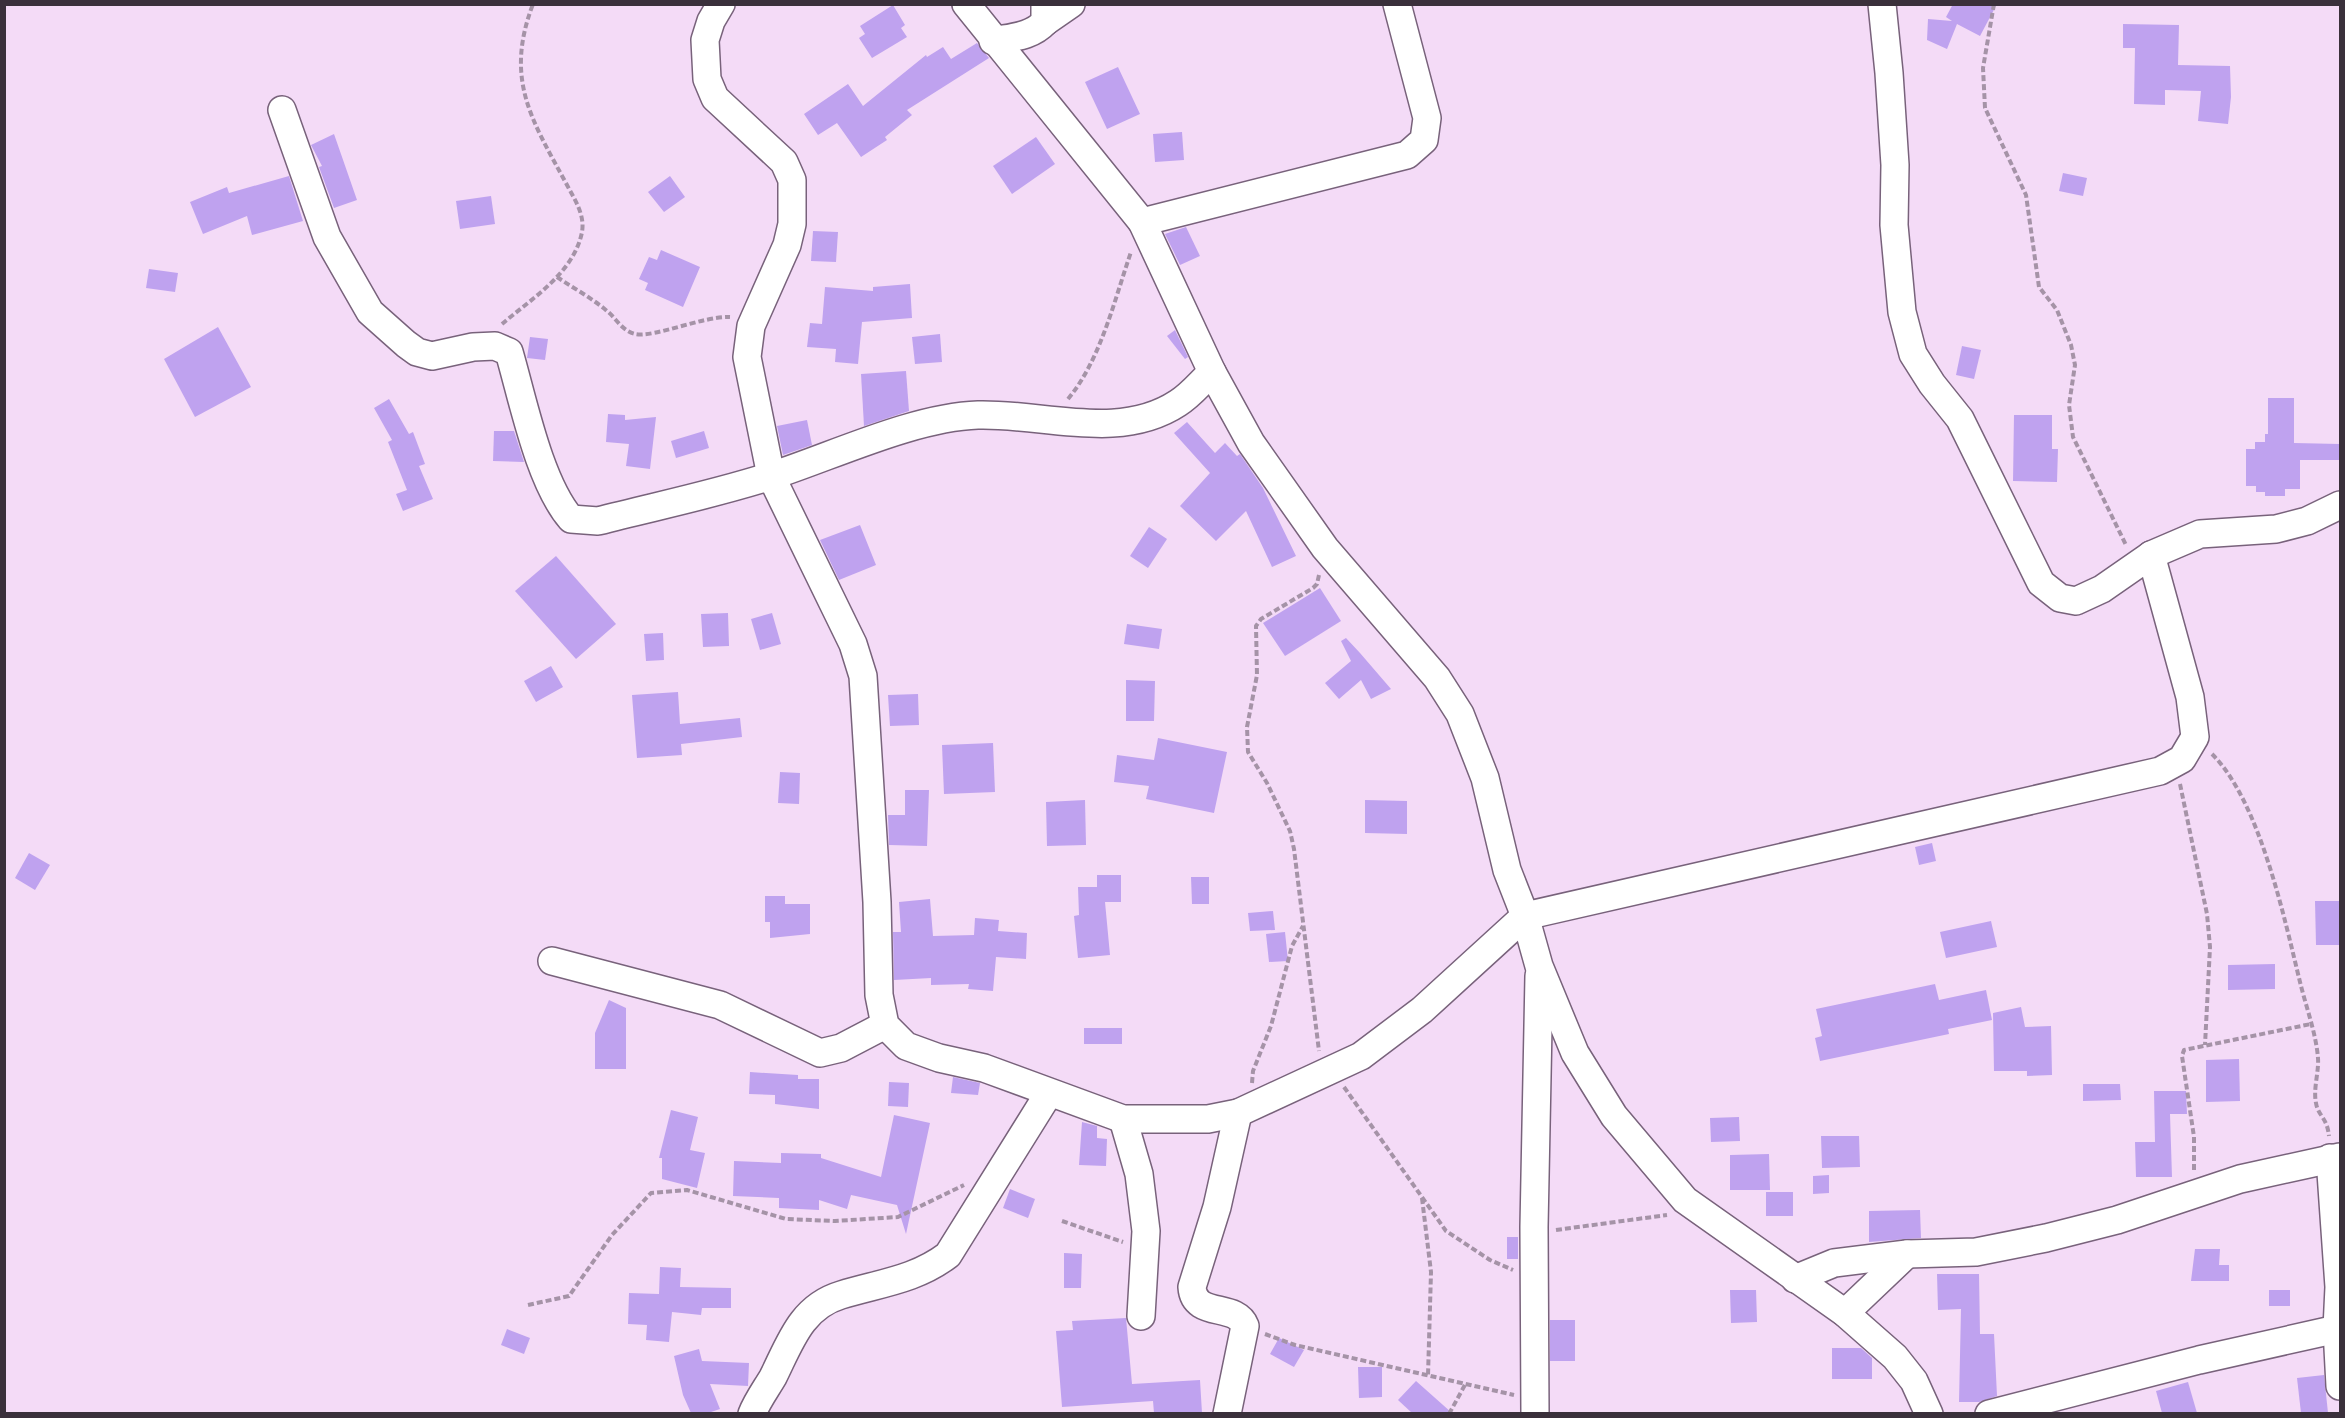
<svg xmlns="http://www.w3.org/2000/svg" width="2345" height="1418" font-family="Figtree,sans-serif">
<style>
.building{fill:#bfa2ef}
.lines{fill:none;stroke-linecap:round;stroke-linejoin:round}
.minor-casing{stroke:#78627b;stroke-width:30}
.path{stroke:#a593a7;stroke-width:4;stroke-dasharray:6 3;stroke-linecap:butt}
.minor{stroke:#fff;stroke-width:27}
</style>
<rect width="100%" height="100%" fill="#f4dbf7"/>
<g class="building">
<polygon points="1953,4 1997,4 1980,36 1957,24 1947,49 1927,40 1928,19 1952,21 1946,17"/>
<polygon points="893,5 905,25 901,28 907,37 872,58 859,38 865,34 860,26"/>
<polygon points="2123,24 2179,25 2178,65 2230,66 2231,97 2228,124 2198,121 2201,91 2165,90 2165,105 2134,104 2135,48 2123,48"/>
<polygon points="977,43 989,58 907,110 912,115 885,137 887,140 861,157 837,123 818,135 804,114 848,84 863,106 926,55 927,57 943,47 951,59"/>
<polygon points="1118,67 1140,114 1107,129 1085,82"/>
<polygon points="1182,132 1184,160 1155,162 1153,134"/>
<polygon points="334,134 357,200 334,208 319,167 322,166 311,145"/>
<polygon points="1036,137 1055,164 1012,194 993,166"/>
<polygon points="2063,173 2087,178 2083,196 2059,191"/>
<polygon points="289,176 303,221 252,235 247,216 203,234 190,202 227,187 229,193"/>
<polygon points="670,176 685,197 664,212 648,192"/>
<polygon points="491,196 495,224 460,229 456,201"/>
<polygon points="1186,227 1200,256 1180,265 1165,234"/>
<polygon points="813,231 838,232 836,262 811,261"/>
<polygon points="661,250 700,267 683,307 645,290 648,283 639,279 649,257 657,260"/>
<polygon points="149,269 178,273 175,292 146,288"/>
<polygon points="910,284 912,318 862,322 858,364 835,362 836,349 807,347 810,323 822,324 825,287 873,291 873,287"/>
<polygon points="218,327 251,387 195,417 164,359"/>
<polygon points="1175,330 1188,357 1185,359 1167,336"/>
<polygon points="940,334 942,362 915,364 912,337"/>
<polygon points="530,337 548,339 545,360 527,358"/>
<polygon points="1962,346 1981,350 1974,379 1956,375"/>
<polygon points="906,371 909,411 864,426 861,374"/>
<polygon points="2268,398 2294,398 2294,443 2340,444 2340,460 2300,460 2300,489 2285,489 2285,496 2265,496 2265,492 2256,492 2256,486 2246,486 2246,449 2255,449 2255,442 2265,442 2265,434 2268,434"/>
<polygon points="389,399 409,434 413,432 425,464 419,466 433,499 403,511 396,494 407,490 388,442 392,440 374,408"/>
<polygon points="608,414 625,415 625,420 656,417 650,469 626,466 629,444 606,442"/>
<polygon points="2014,415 2052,415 2052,449 2058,449 2057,482 2013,481"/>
<polygon points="807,420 812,445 783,455 777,426"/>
<polygon points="1187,422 1215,453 1225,443 1237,456 1240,454 1263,488 1296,556 1272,567 1246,511 1216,541 1180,506 1210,473 1174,433"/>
<polygon points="494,431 514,431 524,462 493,461"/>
<polygon points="704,431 709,448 676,458 671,441"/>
<polygon points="860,525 876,565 839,580 820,540"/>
<polygon points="1149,527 1167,539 1148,568 1130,556"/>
<polygon points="556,556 616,624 576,659 515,591"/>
<polygon points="1320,588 1341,621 1285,656 1263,623"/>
<polygon points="728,613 729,646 703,647 701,614"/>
<polygon points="772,613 781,644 760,650 751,619"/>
<polygon points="1127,624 1162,629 1159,649 1124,644"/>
<polygon points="663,633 664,660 646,661 644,634"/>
<polygon points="1346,638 1360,653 1391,689 1371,699 1361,680 1339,699 1325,683 1351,661 1341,641"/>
<polygon points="551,666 563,687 536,702 524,681"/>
<polygon points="1126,680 1155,681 1154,721 1126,721"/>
<polygon points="678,692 680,724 740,718 742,737 681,744 682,755 637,758 632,695"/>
<polygon points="918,694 919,725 890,726 888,695"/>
<polygon points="1158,738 1227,752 1214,813 1146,799 1149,786 1114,782 1117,755 1154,760"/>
<polygon points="993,743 995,792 944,794 942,745"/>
<polygon points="780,772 800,773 799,804 778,803"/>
<polygon points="905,790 929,790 927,846 889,845 888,815 905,815"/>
<polygon points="1085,800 1086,845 1047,846 1046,802"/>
<polygon points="1365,800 1407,801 1407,834 1365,833"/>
<polygon points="1932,843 1936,861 1919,865 1915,847"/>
<polygon points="29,853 50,865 35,890 15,878"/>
<polygon points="1097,875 1121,875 1121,902 1105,902 1110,955 1078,958 1074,916 1079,915 1078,887 1097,887"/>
<polygon points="1191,877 1209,877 1209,904 1192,904"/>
<polygon points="765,896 785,896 785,904 810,904 810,934 770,938 770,922 765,922"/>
<polygon points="930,899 933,936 974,935 975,918 999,920 998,931 1027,933 1026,959 996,957 993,991 968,989 969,984 931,985 931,978 894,980 893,932 901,932 899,902"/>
<polygon points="2315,901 2340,901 2340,945 2316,945"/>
<polygon points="1273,911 1275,930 1250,931 1248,913"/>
<polygon points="1991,921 1997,947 1946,958 1940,932"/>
<polygon points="1285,932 1288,961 1269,962 1266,934"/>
<polygon points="2275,964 2275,989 2228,990 2228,965"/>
<polygon points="1935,984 1939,1000 1986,990 1992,1020 1948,1029 1949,1034 1820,1061 1815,1038 1822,1036 1816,1009"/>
<polygon points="609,1000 626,1008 626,1069 595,1069 595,1033"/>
<polygon points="2021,1007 2025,1027 2051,1026 2052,1075 2027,1076 2027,1071 1994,1071 1993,1013"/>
<rect x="1084" y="1028" width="38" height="16"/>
<polygon points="2239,1059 2240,1101 2206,1102 2206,1060"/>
<polygon points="750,1072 798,1075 798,1079 819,1079 819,1109 775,1104 775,1095 749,1094"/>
<polygon points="953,1077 980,1083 978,1095 951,1093"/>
<polygon points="889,1082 909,1083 908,1107 888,1106"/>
<polygon points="2083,1084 2120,1084 2121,1100 2083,1101"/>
<polygon points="2154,1091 2186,1091 2187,1114 2170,1114 2172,1177 2136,1177 2135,1142 2155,1142"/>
<polygon points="671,1110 698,1117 690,1150 705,1153 697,1188 662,1179 662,1158 659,1158"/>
<polygon points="894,1115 930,1123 906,1234 897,1205 851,1195 847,1209 819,1200 819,1210 779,1208 779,1198 733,1196 734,1161 781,1163 781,1153 821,1154 821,1158 881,1177"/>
<polygon points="1739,1117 1740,1141 1711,1142 1710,1118"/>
<polygon points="1082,1122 1097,1126 1097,1138 1107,1139 1106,1166 1079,1165"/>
<polygon points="1821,1136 1859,1136 1860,1167 1822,1168"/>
<polygon points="1769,1154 1770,1190 1730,1190 1730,1155"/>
<polygon points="1829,1175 1829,1193 1813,1194 1813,1176"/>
<polygon points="1010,1189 1035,1199 1028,1218 1003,1208"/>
<rect x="1766" y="1192" width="27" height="24"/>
<polygon points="1920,1210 1921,1238 1869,1242 1869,1211"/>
<rect x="1507" y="1237" width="11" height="22"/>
<polygon points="2195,1249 2220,1249 2219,1265 2229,1265 2229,1281 2191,1281"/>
<polygon points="1064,1253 1082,1254 1081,1288 1064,1288"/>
<polygon points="660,1267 681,1268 680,1287 731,1288 731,1308 702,1308 701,1315 672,1312 669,1342 646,1340 647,1325 628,1324 629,1293 659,1294"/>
<polygon points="1937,1274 1979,1274 1980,1334 1994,1334 1997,1396 1979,1402 1959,1402 1961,1309 1938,1310"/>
<polygon points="1730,1290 1756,1290 1757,1322 1731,1323"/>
<rect x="2269" y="1290" width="21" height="16"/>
<polygon points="1126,1318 1132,1384 1200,1380 1202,1413 1154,1413 1153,1401 1062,1407 1056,1331 1073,1330 1072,1321"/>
<rect x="1550" y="1320" width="25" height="41"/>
<polygon points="507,1329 530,1338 524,1354 501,1345"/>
<polygon points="1279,1338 1304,1350 1294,1367 1270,1354"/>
<polygon points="1832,1348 1861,1348 1872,1358 1872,1379 1832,1379"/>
<polygon points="699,1349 702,1361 749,1363 748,1386 710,1384 720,1409 708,1413 691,1413 683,1395 674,1356"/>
<polygon points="1358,1367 1382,1367 1382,1397 1359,1398"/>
<polygon points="2324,1375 2328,1413 2301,1413 2297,1378"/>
<polygon points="1416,1381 1452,1413 1412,1413 1398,1400"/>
<polygon points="2188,1382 2197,1413 2162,1413 2156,1391"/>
</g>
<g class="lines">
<defs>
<g id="minor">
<polyline points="721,4 711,21 705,40 707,79 715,98 784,162 792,180 792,224 787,245 751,326 747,357 771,476 853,644 863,676 877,902 879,995 885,1025 906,1046 939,1058 984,1068 1123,1119 1208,1119 1238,1113 1361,1056 1422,1010 1525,916 2160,771 2182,759 2195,737 2190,697 2151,555"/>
<polyline points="966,4 1142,222 1212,372 1251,443 1325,548 1437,678 1460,714 1485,778 1507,870 1525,916 1539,966 1575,1053 1614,1116 1685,1200 1845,1313 1895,1357 1914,1381 1929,1414"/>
<polyline points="1882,4 1889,73 1895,165 1894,225 1902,312 1913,354 1932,384 1960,419 2041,583 2060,598 2076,601 2102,589 2151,555 2200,534 2276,529 2307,521 2340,505"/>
<polyline points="1045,22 1071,4"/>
<path d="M993 41C1012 37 1031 37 1045 22V4"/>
<path d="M282 110 327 237 370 312 406 344 417 352 432 356 473 347 495 346 509 352C523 400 539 482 571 519L598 521C656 506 716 494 774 475 835 455 915 417 978 415 1043 413 1119 442 1178 403 1191 395 1201 382 1212 372"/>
<polyline points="1142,222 1407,155 1424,140 1427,118 1397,4"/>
<polyline points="552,961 720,1005 820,1053 841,1048 885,1025"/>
<polyline points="1123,1119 1139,1174 1146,1231 1141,1316"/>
<polyline points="2330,1158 2339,1287 2337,1329 2340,1386"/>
<polyline points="1795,1279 1834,1263 1907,1254 1976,1252 2046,1238 2117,1220 2240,1179 2340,1157"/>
<polyline points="1845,1313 1907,1254"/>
<path d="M752 1414C757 1401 766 1389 773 1377 790 1343 801 1307 841 1295 880 1283 915 1280 948 1255L1049 1093"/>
<path d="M1227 1414 1245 1326C1236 1302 1194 1319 1192 1287L1217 1207 1238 1113"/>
<polyline points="1535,1414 1534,1227 1539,976"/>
<polyline points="1989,1414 2199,1360 2337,1329"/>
</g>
</defs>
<use href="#minor" class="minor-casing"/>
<g class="path">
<polyline points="1994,4 1983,68 1985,108 2026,195 2039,287 2057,310 2071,345 2075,365 2069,405 2073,437 2126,545"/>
<path d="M557 277C573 288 592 298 607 311 616 318 622 331 635 334 654 338 703 316 730 317"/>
<path d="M502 324C531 299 574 273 582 232 585 215 575 200 567 185 532 120 504 80 533 4"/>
<path d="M1068 399C1101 359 1114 301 1131 252"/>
<polyline points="1319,575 1317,584 1313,588 1261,619 1256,626 1257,675 1247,727 1248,752 1267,783 1290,831 1294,849 1319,1051"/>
<path d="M2212 754C2260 802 2284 917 2300 982 2306 1007 2316 1033 2318 1058 2319 1072 2313 1089 2316 1103 2318 1116 2327 1117 2329 1136"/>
<polyline points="2180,784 2207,914 2210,947 2205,1045"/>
<polyline points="1252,1083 1253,1071 1271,1026 1292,946 1303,926"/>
<polyline points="1344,1087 1446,1231 1490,1260 1513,1270"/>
<polyline points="2194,1170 2194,1137 2182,1056 2184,1050 2311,1024"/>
<polyline points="1422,1198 1431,1272 1428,1376"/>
<polyline points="1062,1221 1123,1242"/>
<polyline points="1556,1230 1667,1215"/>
<polyline points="528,1305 569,1296 612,1235 651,1193 687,1190 786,1219 835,1221 898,1217 964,1185"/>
<polyline points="1265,1334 1295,1345 1514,1395"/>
<polyline points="1449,1414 1466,1383"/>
</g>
<use href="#minor" class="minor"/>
</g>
<rect width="2345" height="1418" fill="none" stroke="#3a303b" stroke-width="12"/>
</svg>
